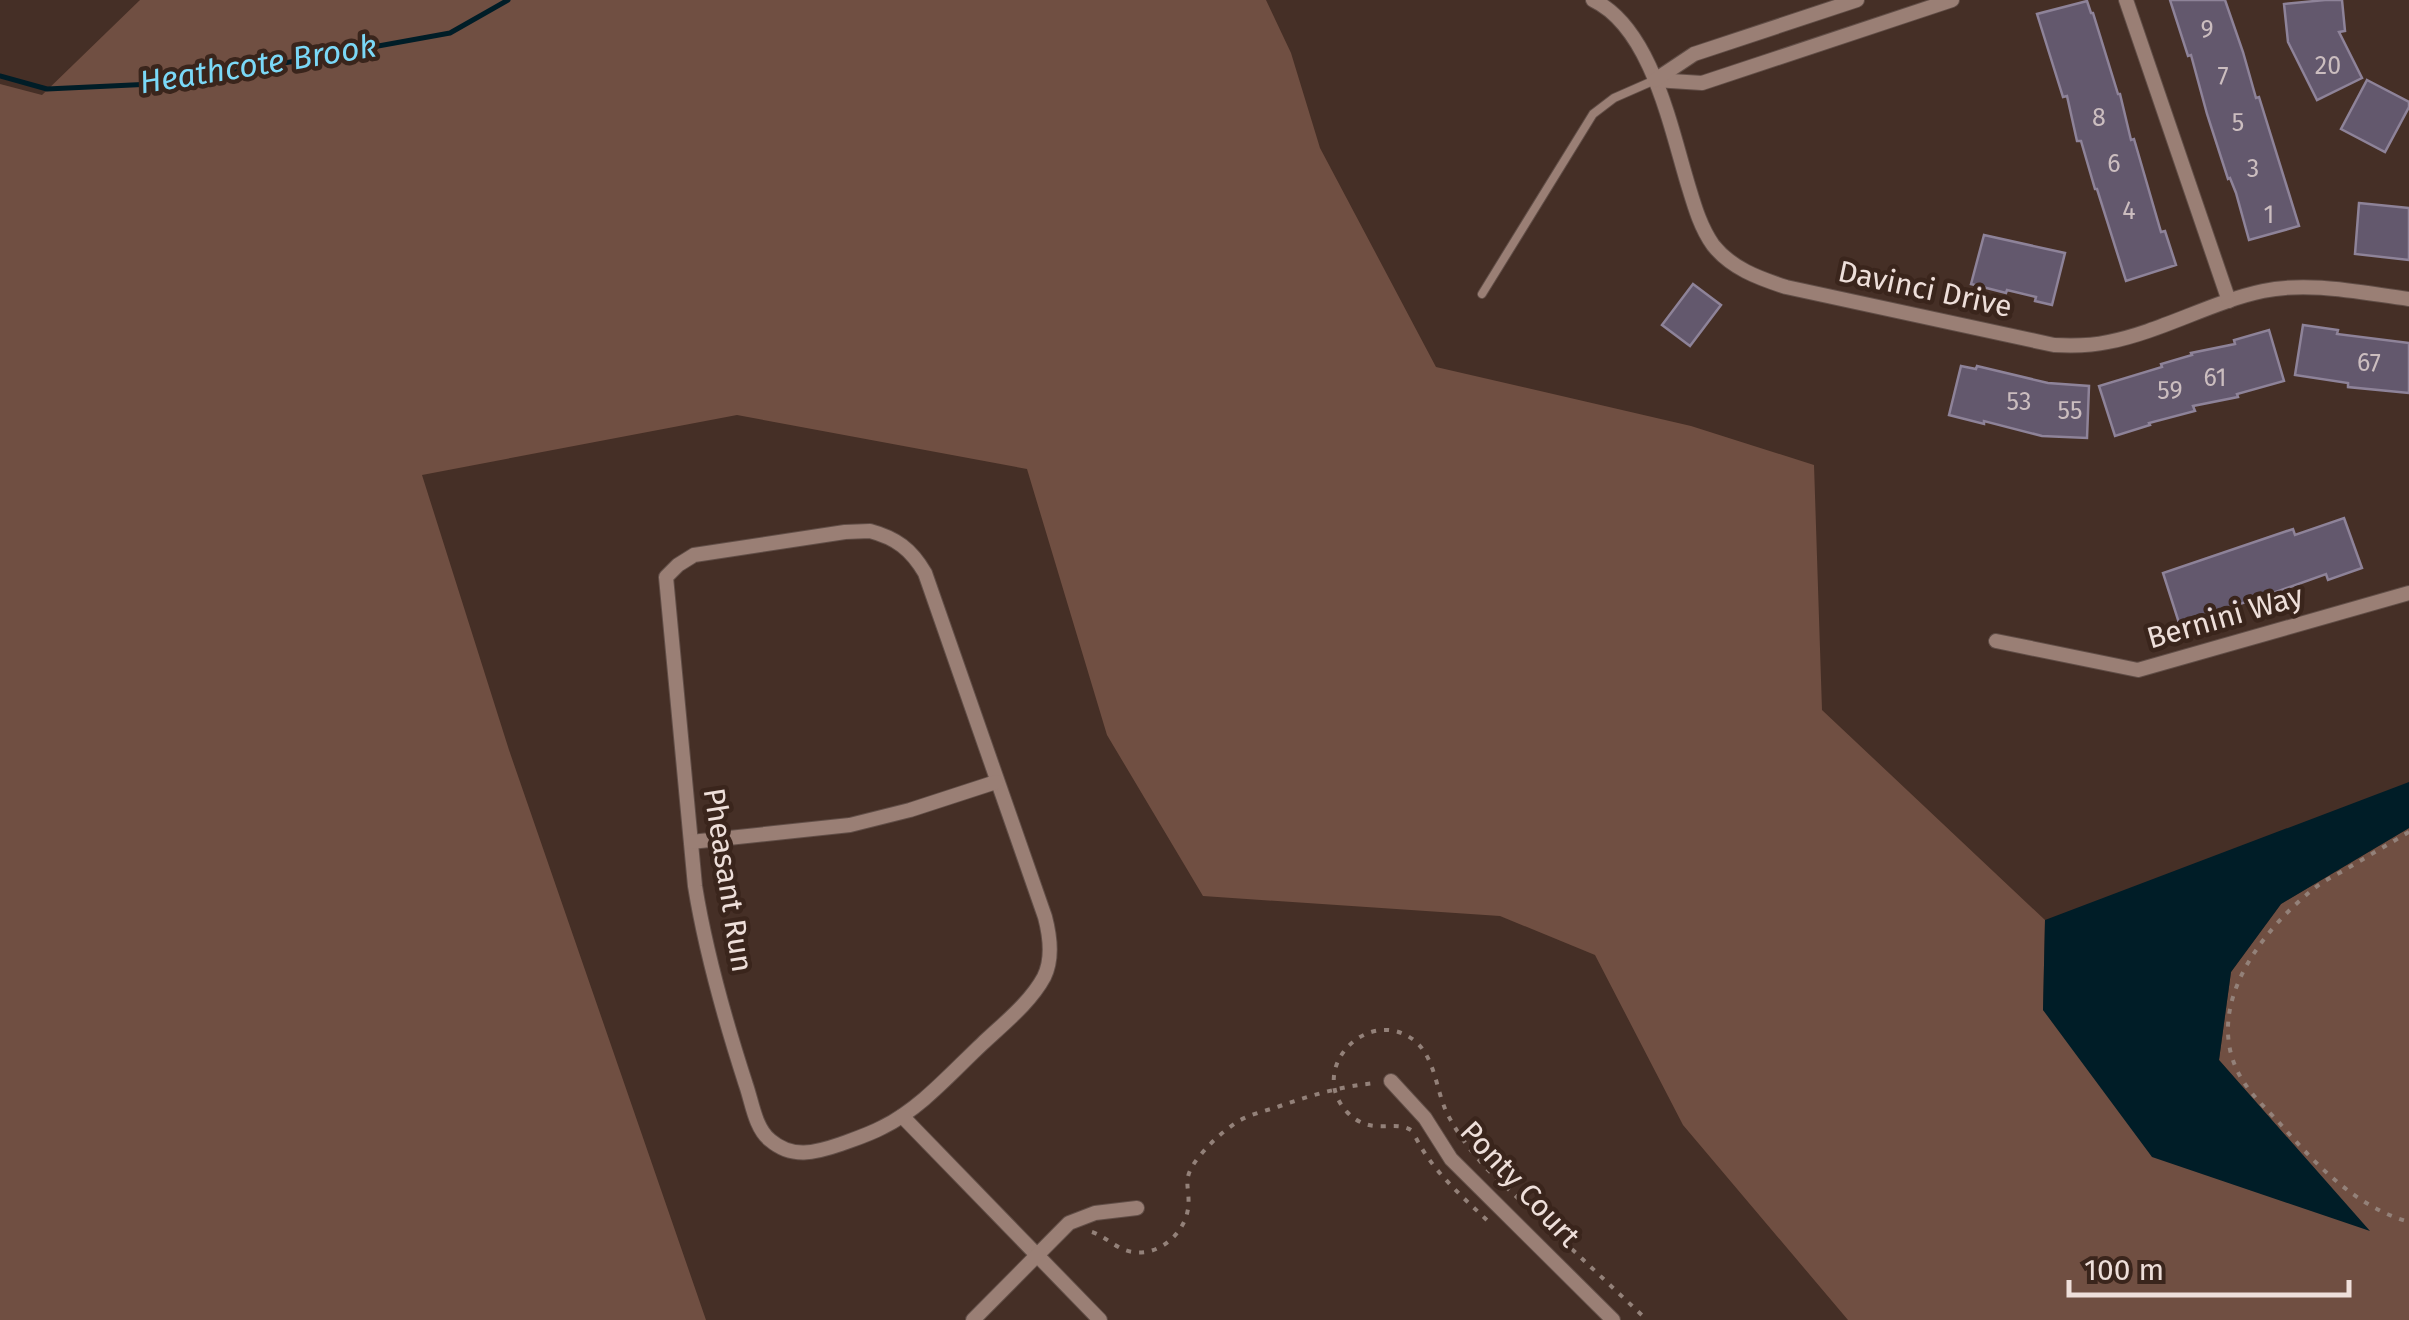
<svg xmlns="http://www.w3.org/2000/svg" width="2409" height="1320" font-family="'Fira Sans',sans-serif">
<style>
.green{fill:#704f42}
.water{fill:#001d27}
.lines{fill:none;stroke-linecap:round;stroke-linejoin:round}
.stream{stroke:#001d27;stroke-width:5}
.building{fill:#63586d;stroke:#8e8399;stroke-width:2.5}
.service-casing{stroke:#614e47;stroke-width:10}
.minor-casing{stroke:#614e47;stroke-width:16}
.path{stroke:#938179;stroke-width:4;stroke-dasharray:5 8;stroke-linecap:butt}
.service{stroke:#9a7f75;stroke-width:8}
.minor{stroke:#9a7f75;stroke-width:14}
.labels{text-anchor:middle;dominant-baseline:central;stroke-width:9;stroke-linejoin:round;paint-order:stroke}
.number-label{font-size:25px;fill:#cbbdbf}
.street-label{font-size:30px;fill:#eedfda;stroke:#3a251c}
.water-label{font-size:32px;font-style:italic;fill:#7ad8f7;stroke:#3a251c}
</style>
<rect width="100%" height="100%" fill="#452f26"/>
<polygon class="green" points="140,0 1266,0 1291,53 1320,148 1436,367 1691,426 1814,465 1822,710 2045,920 2043,1010 2368,1230 2219,1060 2231,972 2281,904 2409,828 2409,1320 1848,1320 1683,1125 1595,955 1500,916 1203,896 1107,735 1027,469 737,415 422,475 509,750 706,1320 0,1320 0,84 42,95"/>
<polygon class="water" points="2409,782 2409,828 2281,904 2231,972 2219,1060 2370,1231 2152,1157 2043,1010 2045,920"/>
<g class="lines">
<polyline class="stream" points="0,76 47,89 174,83 450,33 508,0"/>
</g>
<g class="building">
<polygon points="2170,0 2225,0 2243,52 2256,98 2259,97 2299,226 2249,240 2236,193 2230,178 2228,179 2207,114 2191,55 2188,56"/>
<polygon points="2325,0 2342,0 2345,31 2339,32 2362,78 2317,100 2288,42 2284,4"/>
<polygon points="2087,1 2091,13 2093,13 2118,94 2120,94 2131,140 2134,139 2161,232 2165,231 2176,265 2126,281 2097,189 2095,189 2081,141 2077,141 2067,96 2063,97 2037,14"/>
<polygon points="2367,80 2409,102 2409,107 2385,152 2341,129"/>
<polygon points="2359,203 2409,208 2409,260 2355,254"/>
<polygon points="1984,235 2065,253 2052,305 2035,301 2036,297 2007,290 2006,293 1971,284"/>
<polygon points="1693,284 1721,305 1690,346 1662,325"/>
<polygon points="2303,325 2338,330 2337,334 2409,343 2409,393 2348,387 2348,383 2295,375"/>
<polygon points="2269,330 2284,381 2237,394 2238,397 2193,406 2195,411 2149,423 2150,425 2115,436 2099,386 2162,367 2161,364 2192,355 2191,353 2235,344 2234,340"/>
<polygon points="1961,366 1976,369 1977,366 2048,383 2089,386 2087,438 2042,436 1984,421 1984,424 1949,415"/>
<polygon points="2344,518 2362,568 2328,580 2326,574 2262,597 2179,623 2163,573 2293,529 2295,535"/>
</g>
<g class="lines">
<defs>
<polyline id="service" points="1482,294 1593,114 1614,98 1655,80"/>
<g id="minor">
<path d="M1593 0C1652 28 1671 130 1689 188 1695 208 1701 228 1713 245 1731 268 1758 278 1786 287L2054 345C2073 346 2090 346 2108 342 2160 332 2211 302 2263 291 2310 281 2362 293 2409 299"/>
<polyline points="2126,0 2229,301"/>
<polyline points="1655,80 1702,83 1952,0"/>
<polyline points="1655,80 1694,54 1857,0"/>
<path d="M870 531C896 538 911 549 925 573L1045 917C1050 936 1053 959 1044 977 1030 1003 1003 1024 982 1044 951 1073 921 1108 883 1127 870 1134 855 1139 841 1144 815 1153 792 1159 770 1140 755 1128 752 1102 746 1085 725 1020 706 954 695 886L666 577 678 565 694 555 845 532Z"/>
<polyline points="1996,641 2138,670 2409,593"/>
<polyline points="691,842 850,825 910,810 996,782"/>
<polyline points="1391,1081 1425,1118 1451,1159 1613,1320"/>
<polyline points="902,1116 1100,1320"/>
<polyline points="973,1320 1069,1223 1095,1213 1137,1208"/>
</g>
</defs>
<use href="#service" class="service-casing"/>
<use href="#minor" class="minor-casing"/>
<g class="path">
<path d="M2409 832C2387 845 2365 858 2343 871 2332 877 2320 883 2311 891 2262 931 2207 1002 2236 1068 2246 1091 2267 1109 2283 1127 2318 1167 2357 1207 2409 1222"/>
<path d="M1411 1130C1393 1119 1371 1137 1347 1112 1306 1068 1369 1004 1415 1041 1435 1058 1436 1089 1446 1111 1456 1132 1470 1150 1486 1168L1647 1320"/>
<path d="M1416 1138C1434 1173 1463 1197 1491 1224"/>
<path d="M1092 1232C1107 1237 1117 1250 1133 1252 1159 1256 1184 1234 1188 1209 1191 1186 1180 1181 1198 1158 1209 1144 1222 1132 1237 1122 1250 1114 1266 1111 1280 1106 1312 1095 1342 1086 1376 1083"/>
</g>
<use href="#service" class="service"/>
<use href="#minor" class="minor"/>
</g>
<g class="labels">
<g class="number-label">
<text x="2207" y="30">9</text>
<text x="2328" y="66">20</text>
<text x="2223" y="76">7</text>
<text x="2099" y="118">8</text>
<text x="2238" y="123">5</text>
<text x="2114" y="164">6</text>
<text x="2253" y="169">3</text>
<text x="2129" y="211">4</text>
<text x="2269" y="215">1</text>
<text x="2369" y="363">67</text>
<text x="2215" y="378">61</text>
<text x="2170" y="391">59</text>
<text x="2019" y="402">53</text>
<text x="2070" y="411">55</text>
</g>
<g class="street-label">
<text transform="translate(1925 289) rotate(12)">Davinci Drive</text>
<text transform="translate(2225 617) rotate(-16)">Bernini Way</text>
<text transform="translate(728 880) rotate(81)">Pheasant Run</text>
<text transform="translate(1520 1184) rotate(47)">Ponty Court</text>
</g>
<g class="water-label">
<text transform="translate(258 64) rotate(-9)">Heathcote Brook</text>
</g>
</g>
<path d="M2069 1280v15h280v-15" fill="none" stroke="#eedfda" stroke-width="5"/>
<text x="2084" y="1280" font-size="30" fill="#eedfda" stroke="#3a251c" stroke-width="8" paint-order="stroke">100 m</text>
</svg>
